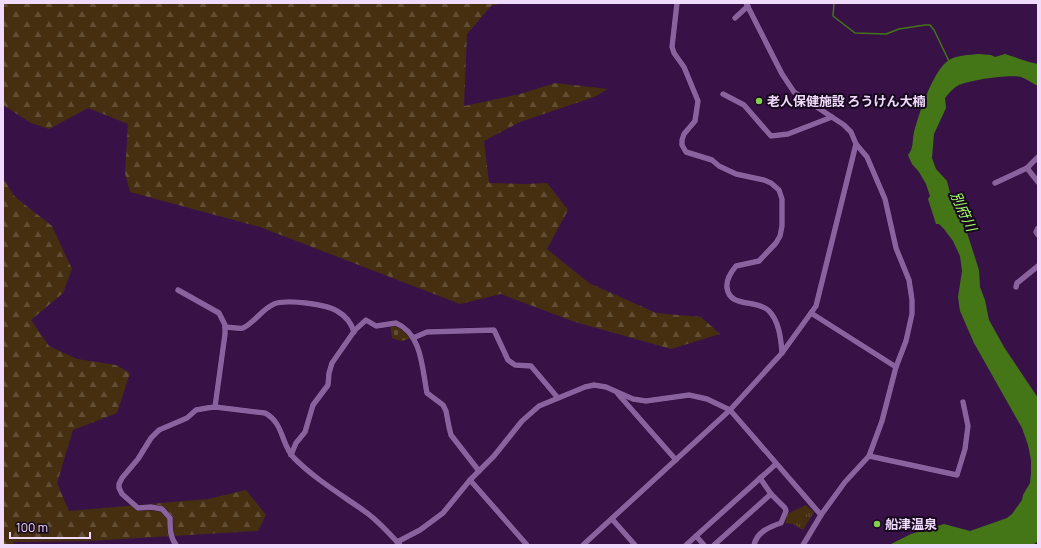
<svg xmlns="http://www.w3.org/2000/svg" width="1041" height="548" font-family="Manrope,'Noto Sans JP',sans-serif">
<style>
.forest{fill:url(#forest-firs)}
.cemetery{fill:url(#cemetery-stones)}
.park{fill:url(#park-tufts)}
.water{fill:#447618}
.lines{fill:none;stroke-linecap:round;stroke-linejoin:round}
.stream{stroke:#447618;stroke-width:1.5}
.minor-casing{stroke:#1c0127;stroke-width:6}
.minor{stroke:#8a639e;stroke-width:5.5}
.poi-dot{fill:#84cf4d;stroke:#17081e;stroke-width:1.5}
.labels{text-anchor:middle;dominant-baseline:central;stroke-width:4;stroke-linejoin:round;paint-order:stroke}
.poi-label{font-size:13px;font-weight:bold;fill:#f1dbfc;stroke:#17081e;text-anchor:start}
.water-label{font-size:14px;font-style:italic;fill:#a6fb69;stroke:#17081e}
</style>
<defs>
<pattern id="forest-firs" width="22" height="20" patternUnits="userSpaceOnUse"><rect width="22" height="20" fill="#452f10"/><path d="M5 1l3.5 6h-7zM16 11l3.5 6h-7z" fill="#604d34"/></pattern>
<pattern id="cemetery-stones" width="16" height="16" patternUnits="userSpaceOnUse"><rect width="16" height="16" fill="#452f10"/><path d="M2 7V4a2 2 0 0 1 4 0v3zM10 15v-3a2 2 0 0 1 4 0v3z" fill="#604d34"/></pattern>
<pattern id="park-tufts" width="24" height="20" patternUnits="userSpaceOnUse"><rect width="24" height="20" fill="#452f10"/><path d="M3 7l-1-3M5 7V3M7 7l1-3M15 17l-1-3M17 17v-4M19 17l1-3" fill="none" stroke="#604d34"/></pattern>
</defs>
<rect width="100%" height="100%" fill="#381247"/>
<g class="forest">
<polygon points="3,3 502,3 491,6 467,34 464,106 520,94 555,83 608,89 594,97 520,122 484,141 489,183 524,184 547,183 568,210 547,249 589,283 656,313 701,317 720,334 671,349 575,322 501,294 460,304 260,227 130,192 125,173 128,124 88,108 49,129 31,123 3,105"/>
<polygon points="3,178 14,196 52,226 72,269 63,293 31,320 49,346 77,359 116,365 130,373 117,413 73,430 57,483 69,511 208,499 246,490 266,515 258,531 88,541 14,542 13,545 3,545"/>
</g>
<polygon class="cemetery" points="396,323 413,338 401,341 392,338 390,324"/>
<polygon class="park" points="806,505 814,512 803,530 793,524 785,523 787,514"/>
<path class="water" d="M979 54 991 55 995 57 1005 54 1029 62 1038 64V86C1033 84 1027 79 1021 77 1010 74 970 80 959 85 953 88 949 93 945 98L946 108 934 134 932 158 936 169 947 181 950 193 961 214 979 270 980 287 985 300 989 320 1004 347 1038 398V541L1033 545H889L911 534 944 524 970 531 1007 518 1012 514 1022 500 1023 495 1030 483 1031 473V460L1028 445 1022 428 974 343 960 311 958 297 962 271 960 256 953 241 944 229 939 224H936L928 199 930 196 926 184 919 172 912 164 908 155C914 148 912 141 914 132 919 114 933 70 949 60 958 55 969 55 979 54Z"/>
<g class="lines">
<polyline class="stream" points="834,3 833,16 855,33 886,34 899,29 925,25 930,25 934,30 949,61"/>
<defs>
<g id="minor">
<path d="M677 3 672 47 674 53 684 67 698 101 695 121 684 134 682 140V145L686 152 712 160 719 166 736 174 764 180 771 183 779 190 782 199V226L780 236 776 243 759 261 736 266C731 272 726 280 727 288 730 308 755 299 768 310 779 320 781 339 782 353"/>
<polyline points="746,3 782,74 794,92 844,125 851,132 856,144 867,157 885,199 896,248 909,280 912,300 912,314 906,341 896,367 882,421 869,456 845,482 821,515 803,545"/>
<polyline points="735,18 748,6"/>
<polyline points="723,94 744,105 771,136 788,134 832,117"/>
<polyline points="1038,157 1027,168 1038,182"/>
<polyline points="995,183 1027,168"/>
<polyline points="1038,228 1036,232 1038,235"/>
<polyline points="1016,287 1017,283 1038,266"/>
<polyline points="178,290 219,313 225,325 225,334 215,407"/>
<polyline points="811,313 896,367"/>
<path d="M225 327C230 327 237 329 243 328 253 324 262 309 274 304 286 299 326 304 337 311 346 316 351 322 354 332"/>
<polyline points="413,338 427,332 494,330 508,360 515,365 531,366 558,398"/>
<polyline points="618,394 676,460"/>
<path d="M291 455 296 443 305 432 313 405 328 385 329 373 332 363 355 330 366 320 376 326 396 323C422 334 422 368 427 393L443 405 446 411 449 427 451 435 479 471"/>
<polyline points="869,456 957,475 965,449 968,426 963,402"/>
<polyline points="470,480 527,545"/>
<polyline points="612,519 635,545"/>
<polyline points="696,536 704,545"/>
<polyline points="397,542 420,530 443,513 470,480 494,456 522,421 539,406 585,387 594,385 606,387 633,399 646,401 689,395 707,399 730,410 821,515"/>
<path d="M176 545C170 537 170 528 170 518L162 509 151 507 138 508 122 494 119 488V484L122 478 138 459 151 438 159 430 187 418 196 410 207 408 215 407 265 413C284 423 281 445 294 458 316 480 342 495 367 513 379 522 390 534 400 545"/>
<polyline points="583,545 730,410 782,353 816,306 856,144"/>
<polyline points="686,545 776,464"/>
<polyline points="714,545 771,494"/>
<path d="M754 545C757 532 769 527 781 523L786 511 785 508 771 494 760 478"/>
</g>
</defs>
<use href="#minor" class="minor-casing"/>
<use href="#minor" class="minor"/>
</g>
<g class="poi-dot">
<circle cx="759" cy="101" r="4"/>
<circle cx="877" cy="524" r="4"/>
</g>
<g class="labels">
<g class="poi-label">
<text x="767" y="101">老人保健施設 ろうけん大楠</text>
<text x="885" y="524">船津温泉</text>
</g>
<g class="water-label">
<text transform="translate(964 211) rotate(65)">別府川</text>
</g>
</g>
<rect width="1041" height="548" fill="none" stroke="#f1dbfc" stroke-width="8"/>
<path d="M10 532v6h80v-6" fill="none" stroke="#f1dbfc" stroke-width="2"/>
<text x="16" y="532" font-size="12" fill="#f1dbfc" stroke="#17081e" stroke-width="3" paint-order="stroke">100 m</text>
</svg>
